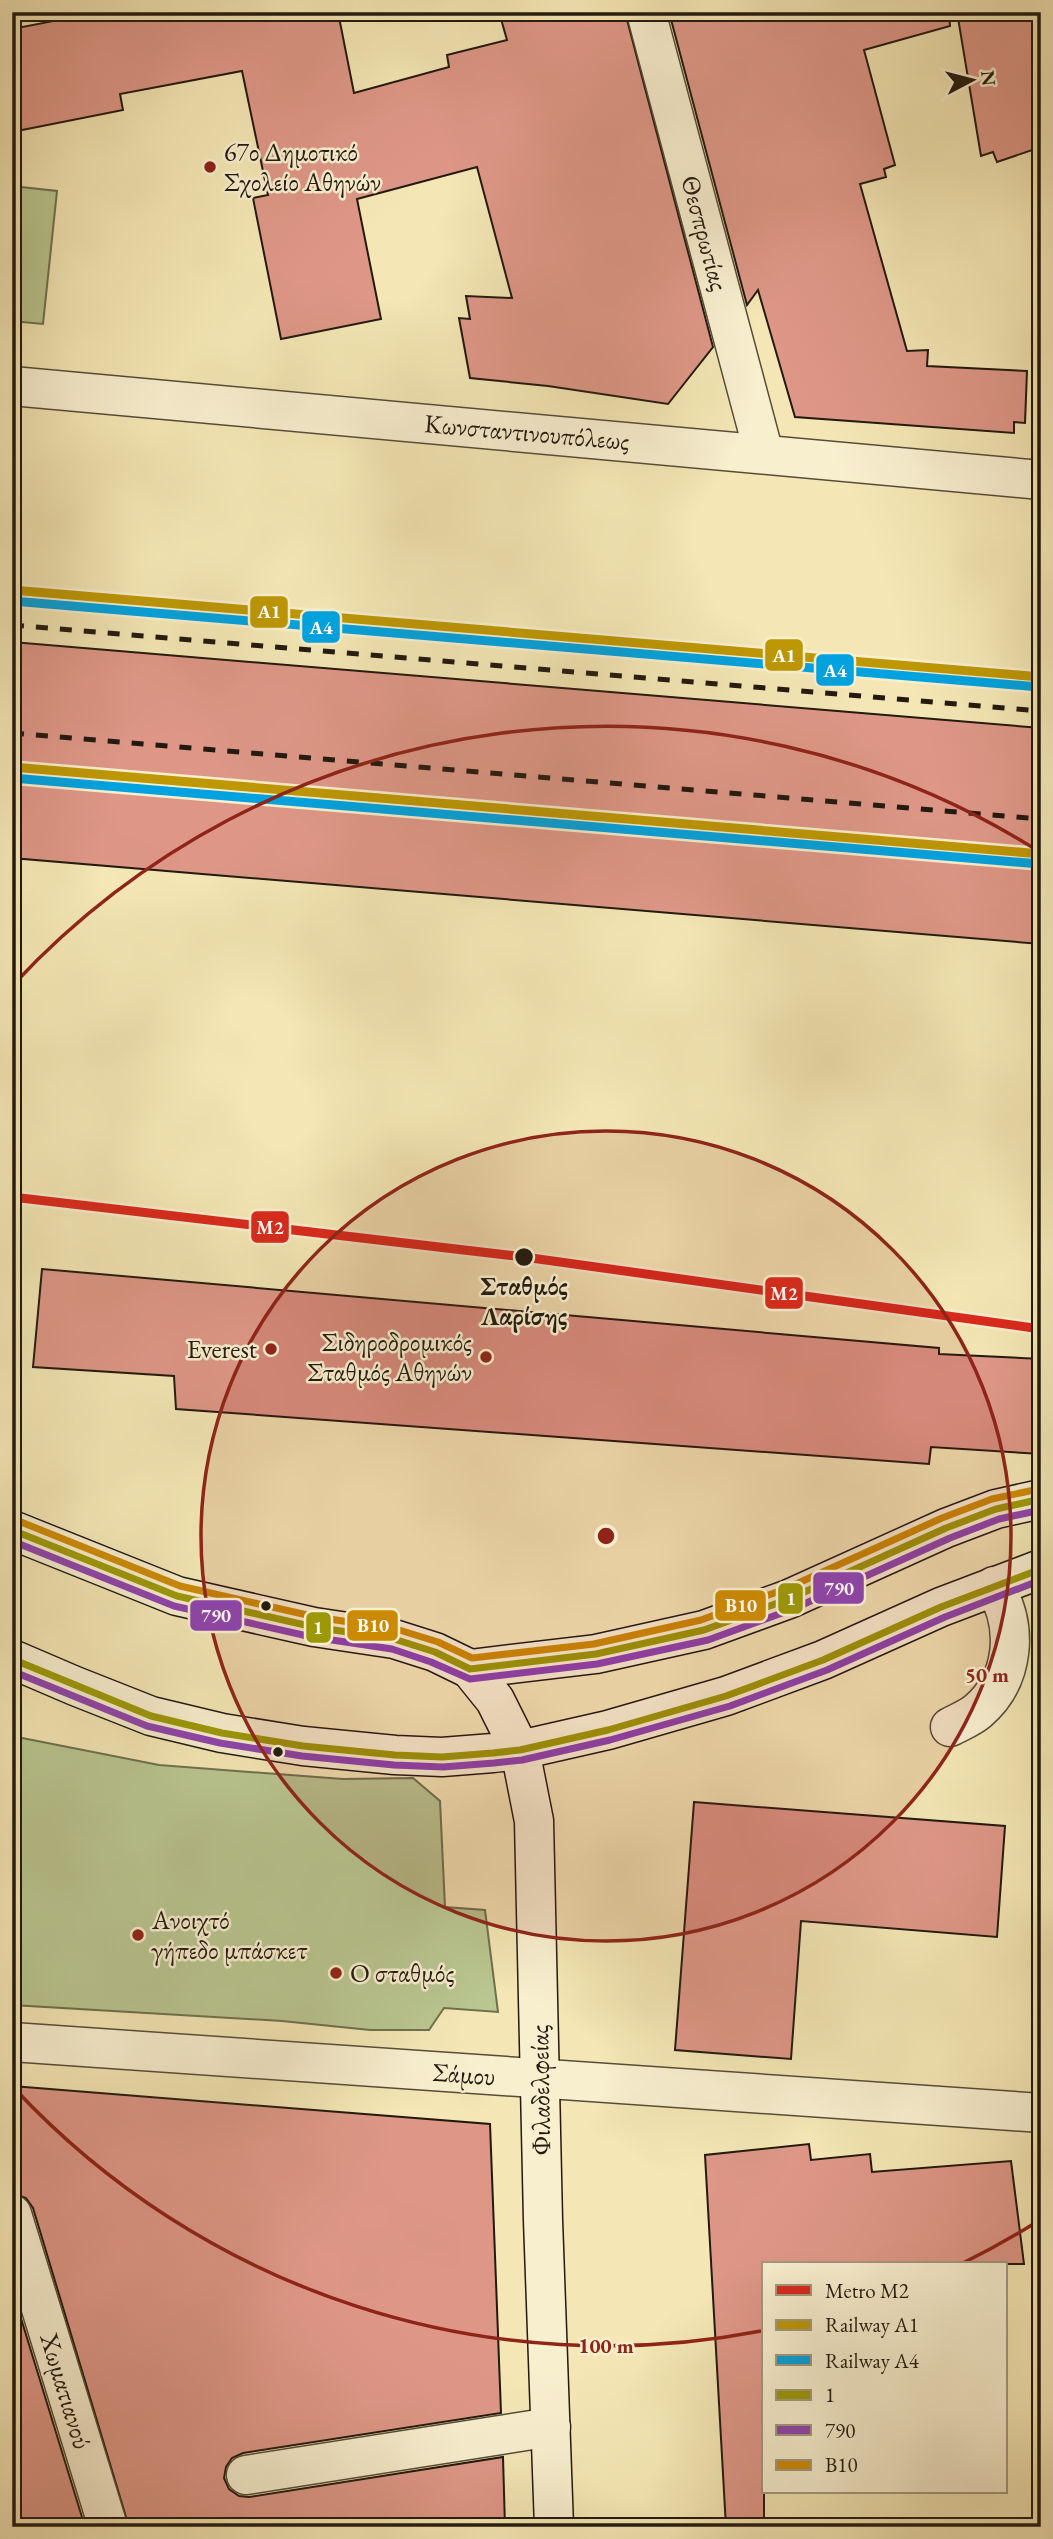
<svg xmlns="http://www.w3.org/2000/svg" width="1053" height="2539" font-family="'EB Garamond',serif">
<style>
.green{fill:#b9c690;stroke:#6e7050;stroke-width:2}
.building{fill:#de9787;stroke:#22190f;stroke-width:2}
.lines{fill:none;stroke-linecap:round;stroke-linejoin:round}
.minor-casing{stroke:#564c38;stroke-width:41}
.tertiary-casing{stroke:#564c38;stroke-width:41}
.secondary-casing{stroke:#22190f;stroke-width:41}
.minor{stroke:#f8efcf;stroke-width:38}
.tertiary{stroke:#f8efcf;stroke-width:38}
.secondary{stroke:#f8efcf;stroke-width:38}
.rail{stroke:#22190f;stroke-width:5;stroke-dasharray:12 12;stroke-linecap:butt}
.bus-1-casing{stroke:#f8efcf;stroke-width:12}
.bus-2-casing{stroke:#f8efcf;stroke-width:12}
.bus-3-casing{stroke:#f8efcf;stroke-width:12}
.bus-1{stroke:#9c9807;stroke-width:7}
.bus-2{stroke:#8e44ad;stroke-width:7}
.bus-3{stroke:#cc8a03;stroke-width:7}
.rail-1-casing{stroke:#f8efcf;stroke-width:14}
.rail-2-casing{stroke:#f8efcf;stroke-width:14}
.rail-1{stroke:#bd9704;stroke-width:9}
.rail-2{stroke:#00a3e0;stroke-width:9}
.metro-1-casing{stroke:#f8efcf;stroke-width:14}
.metro-1{stroke:#da291c;stroke-width:9}
.ring{fill:none;stroke:#8f2418;stroke-width:3.5}
.poi-dot{fill:#8f2418;stroke:#f8efcf;stroke-width:2.5}
.stop-dot{fill:#22190f;stroke:#f8efcf;stroke-width:2.5}
.labels{text-anchor:middle;dominant-baseline:central;stroke-width:5;stroke-linejoin:round;paint-order:stroke}
.poi-label{font-size:26px;fill:#22190f;stroke:#f8efcf;text-anchor:start}
.street-label{font-size:26px;fill:#22190f;stroke:#f8efcf}
.stop-label{font-size:26px;font-weight:bold;fill:#22190f;stroke:#f8efcf}
.centre{fill:#8f2418;stroke:#f8efcf;stroke-width:3.5}
.ring-label{font-size:21px;text-anchor:middle;font-weight:bold;fill:#8f2418;stroke:#f8efcf;stroke-width:5;stroke-linejoin:round;paint-order:stroke}
.line-badge{stroke:#f8efcf;stroke-width:2.5}
.badge-label{font-size:19px;text-anchor:middle;font-weight:bold;fill:#fff}
</style>
<rect width="100%" height="100%" fill="#f4e7b5"/>
<filter id="stains"><feTurbulence type="fractalNoise" baseFrequency=".00286" numOctaves="4"/><feColorMatrix values="0 0 0 0 .2 0 0 0 0 .09 0 0 0 0 .02 0 0 0 .5 -.17"/></filter>
<radialGradient id="worn" r=".72"><stop offset=".6" stop-color="#630" stop-opacity="0"/><stop offset="1" stop-color="#630" stop-opacity=".3"/></radialGradient>
<g class="green">
<polygon points="12,186 57,191 43,324 12,321"/>
<polygon points="12,1736 159,1765 343,1779 413,1778 440,1801 445,1907 485,1910 498,2012 444,2008 429,2030 370,2030 282,2021 12,2005"/>
</g>
<g class="building">
<polygon points="74,12 338,12 354,93 449,67 447,55 507,40 499,12 625,12 713,347 668,404 548,386 470,378 459,318 470,319 466,296 512,298 477,167 357,199 381,319 281,339 253,198 268,195 242,71 120,94 123,110 12,132 12,29 74,17"/>
<polygon points="669,12 949,12 950,26 864,50 895,165 884,169 886,177 860,184 907,351 928,350 927,366 1027,371 1025,423 1014,422 1014,433 795,417 758,290 747,305"/>
<polygon points="957,12 1041,12 1041,147 997,162 993,152 981,156"/>
<polygon points="12,642 1041,728 1041,944 12,858"/>
<polygon points="42,1269 939,1348 939,1354 1041,1359 1041,1454 931,1447 929,1464 176,1409 174,1376 33,1367"/>
<polygon points="694,1802 1005,1826 997,1937 801,1921 791,2059 675,2050"/>
<polygon points="12,2086 490,2124 501,2413 243,2453 232,2458 226,2467 224,2478 229,2489 239,2496 249,2497 503,2457 505,2527 129,2527 33,2208 26,2198 12,2193"/>
<polygon points="809,2144 811,2160 870,2154 872,2172 1011,2161 1024,2264 764,2264 764,2527 726,2527 705,2155"/>
<polygon points="12,2289 85,2527 12,2527"/>
</g>
<g class="lines">
<defs>
<g id="minor">
<polyline points="646,12 764,454"/>
<path d="M950 1727C959 1722 970 1718 978 1711 1015 1679 1019 1626 994 1586"/>
<polyline points="12,2042 1041,2113"/>
<polyline points="12,2214 108,2527"/>
<polyline points="246,2475 551,2427"/>
</g>
<polyline id="tertiary" points="12,386 1041,480"/>
<g id="secondary">
<polyline points="12,1530 177,1596 314,1627 394,1639 435,1652 470,1669 596,1654 704,1630 789,1599 946,1528 996,1509 1041,1499"/>
<polyline points="12,1659 75,1686 151,1716 222,1733 303,1746 395,1755 442,1757 493,1753 520,1750 608,1730 726,1696 823,1660 941,1607 1041,1569"/>
<polyline points="470,1669 495,1700 520,1750 534,1821 543,2220 554,2527"/>
</g>
</defs>
<use href="#minor" class="minor-casing"/>
<use href="#tertiary" class="tertiary-casing"/>
<use href="#secondary" class="secondary-casing"/>
<use href="#minor" class="minor"/>
<use href="#tertiary" class="tertiary"/>
<use href="#secondary" class="secondary"/>
<g class="rail">
<polyline points="12,625 1041,711"/>
<polyline points="12,733 1041,819"/>
</g>
<defs>
<g id="bus-1">
<polyline points="12,1530 177,1596 314,1627 394,1639 435,1652 470,1669 596,1654 704,1630 789,1599 946,1528 996,1509 1041,1499"/>
<polyline points="12,1659 151,1716 222,1733 303,1746 395,1755 442,1757 493,1753 520,1750 608,1730 726,1696 823,1660 941,1607 1041,1569"/>
</g>
<g id="bus-2">
<polyline points="12,1541 174,1606 312,1637 392,1649 431,1662 470,1679 597,1664 708,1640 793,1609 950,1538 999,1519 1041,1510"/>
<polyline points="12,1671 147,1726 220,1743 302,1756 394,1765 443,1767 494,1763 522,1760 610,1740 730,1706 827,1670 945,1617 1041,1580"/>
</g>
<polyline id="bus-3" points="16,1520 180,1586 316,1617 396,1629 438,1642 472,1658 594,1644 701,1620 785,1589 942,1518 992,1499 1039,1489"/>
</defs>
<use href="#bus-1" class="bus-1-casing"/>
<use href="#bus-2" class="bus-2-casing"/>
<use href="#bus-3" class="bus-3-casing"/>
<use href="#bus-1" class="bus-1"/>
<use href="#bus-2" class="bus-2"/>
<use href="#bus-3" class="bus-3"/>
<defs>
<g id="rail-1">
<polyline points="12,590 1041,677"/>
<polyline points="12,767 1041,854"/>
</g>
<g id="rail-2">
<polyline points="12,601 1040,687"/>
<polyline points="12,778 1040,864"/>
</g>
</defs>
<use href="#rail-1" class="rail-1-casing"/>
<use href="#rail-2" class="rail-2-casing"/>
<use href="#rail-1" class="rail-1"/>
<use href="#rail-2" class="rail-2"/>
<defs>
<polyline id="metro-1" points="12,1197 524,1257 1041,1329"/>
</defs>
<use href="#metro-1" class="metro-1-casing"/>
<use href="#metro-1" class="metro-1"/>
</g>
<circle cx="606" cy="1536" r="405" fill="#8f2418" fill-opacity=".12"/>
<g class="ring">
<circle cx="606" cy="1536" r="405"/>
<path d="M1035 2223A810 810 0 0 1 961 2264M761 2331A810 810 0 0 1 14 2088M14 984A810 810 0 0 1 1035 849"/>
</g>
<g class="poi-dot">
<circle cx="210" cy="167" r="7"/>
<circle cx="271" cy="1349" r="7"/>
<circle cx="486" cy="1357" r="7"/>
<circle cx="138" cy="1935" r="7"/>
<circle cx="336" cy="1973" r="7"/>
</g>
<g class="stop-dot">
<circle cx="524" cy="1257" r="10"/>
<circle cx="266" cy="1606" r="6"/>
<circle cx="278" cy="1752" r="6"/>
</g>
<g class="labels">
<g class="poi-label">
<text x="224" y="152">67ο Δημοτικό<tspan x="224" dy="30">Σχολείο Αθηνών</tspan></text>
<text x="472" y="1342" text-anchor="end">Σιδηροδρομικός<tspan x="472" dy="30">Σταθμός Αθηνών</tspan></text>
<text x="257" y="1349" text-anchor="end">Everest</text>
<text x="152" y="1920">Ανοιχτό<tspan x="152" dy="30">γήπεδο μπάσκετ</tspan></text>
<text x="350" y="1973">Ο σταθμός</text>
</g>
<g class="street-label">
<text transform="translate(705 233) rotate(75)">Θεσπρωτίας</text>
<text transform="translate(527 432) rotate(5)">Κωνσταντινουπόλεως</text>
<text transform="translate(464 2074) rotate(4)">Σάμου</text>
<text transform="translate(540 2090) rotate(-91)">Φιλαδελφείας</text>
<text transform="translate(66 2391) rotate(73)">Χωματιανού</text>
</g>
<g class="stop-label">
<text x="524" y="1286">Σταθμός<tspan x="524" dy="30">Λαρίσης</tspan></text>
</g>
</g>
<circle cx="606" cy="1536" r="10" class="centre"/>
<g class="ring-label">
<text x="987" y="1682">50 m</text>
<text x="606" y="2353">100 m</text>
</g>
<g class="line-badge">
<rect x="249" y="595" width="40" height="34" rx="7" fill="#bd9704"/>
<rect x="301" y="610" width="40" height="34" rx="7" fill="#00a3e0"/>
<rect x="764" y="638" width="40" height="34" rx="7" fill="#bd9704"/>
<rect x="815" y="653" width="40" height="34" rx="7" fill="#00a3e0"/>
<rect x="250" y="1210" width="40" height="34" rx="7" fill="#da291c"/>
<rect x="764" y="1276" width="40" height="34" rx="7" fill="#da291c"/>
<rect x="812" y="1571" width="53" height="34" rx="7" fill="#8e44ad"/>
<rect x="777" y="1582" width="27" height="33" rx="7" fill="#9c9807"/>
<rect x="714" y="1589" width="53" height="33" rx="7" fill="#cc8a03"/>
<rect x="189" y="1599" width="54" height="33" rx="7" fill="#8e44ad"/>
<rect x="346" y="1609" width="53" height="33" rx="7" fill="#cc8a03"/>
<rect x="305" y="1611" width="27" height="33" rx="7" fill="#9c9807"/>
</g>
<g class="badge-label">
<text x="269" y="618">A1</text>
<text x="321" y="634">A4</text>
<text x="784" y="662">A1</text>
<text x="835" y="677">A4</text>
<text x="270" y="1234">Μ2</text>
<text x="784" y="1300">Μ2</text>
<text x="839" y="1595">790</text>
<text x="791" y="1605">1</text>
<text x="741" y="1612">Β10</text>
<text x="216" y="1622">790</text>
<text x="373" y="1632">Β10</text>
<text x="318" y="1634">1</text>
</g>
<rect width="1053" height="2539" fill="none" stroke="#f4e7b5" stroke-width="42"/>
<rect x="14" y="14" width="1025" height="2511" fill="none" stroke="#22190f" stroke-width="3.5"/>
<rect x="21" y="21" width="1011" height="2497" fill="none" stroke="#22190f" stroke-width="2"/>
<rect x="762" y="2262" width="245" height="231" fill="#f8efcf" stroke="#a29982" stroke-width="2"/>
<rect x="776" y="2285" width="35" height="10" fill="#da291c" stroke="#a29982" stroke-width="2"/>
<text x="825" y="2298" font-size="21" fill="#22190f">Metro Μ2</text>
<rect x="776" y="2320" width="35" height="10" fill="#bd9704" stroke="#a29982" stroke-width="2"/>
<text x="825" y="2332" font-size="21" fill="#22190f">Railway A1</text>
<rect x="776" y="2355" width="35" height="10" fill="#00a3e0" stroke="#a29982" stroke-width="2"/>
<text x="825" y="2368" font-size="21" fill="#22190f">Railway A4</text>
<rect x="776" y="2390" width="35" height="10" fill="#9c9807" stroke="#a29982" stroke-width="2"/>
<text x="825" y="2402" font-size="21" fill="#22190f">1</text>
<rect x="776" y="2425" width="35" height="10" fill="#8e44ad" stroke="#a29982" stroke-width="2"/>
<text x="825" y="2438" font-size="21" fill="#22190f">790</text>
<rect x="776" y="2460" width="35" height="10" fill="#cc8a03" stroke="#a29982" stroke-width="2"/>
<text x="825" y="2472" font-size="21" fill="#22190f">Β10</text>
<g transform="translate(972 80) rotate(83)" stroke="#f8efcf" stroke-width="5" paint-order="stroke">
<path d="M0-5L12 26L0 18L-12 26Z" fill="#22190f"/>
<text y="-10" font-size="19" font-weight="bold" text-anchor="middle" fill="#22190f">N</text>
</g>
<rect width="100%" height="100%" filter="url(#stains)"/>
<rect width="100%" height="100%" fill="url(#worn)"/>
</svg>
